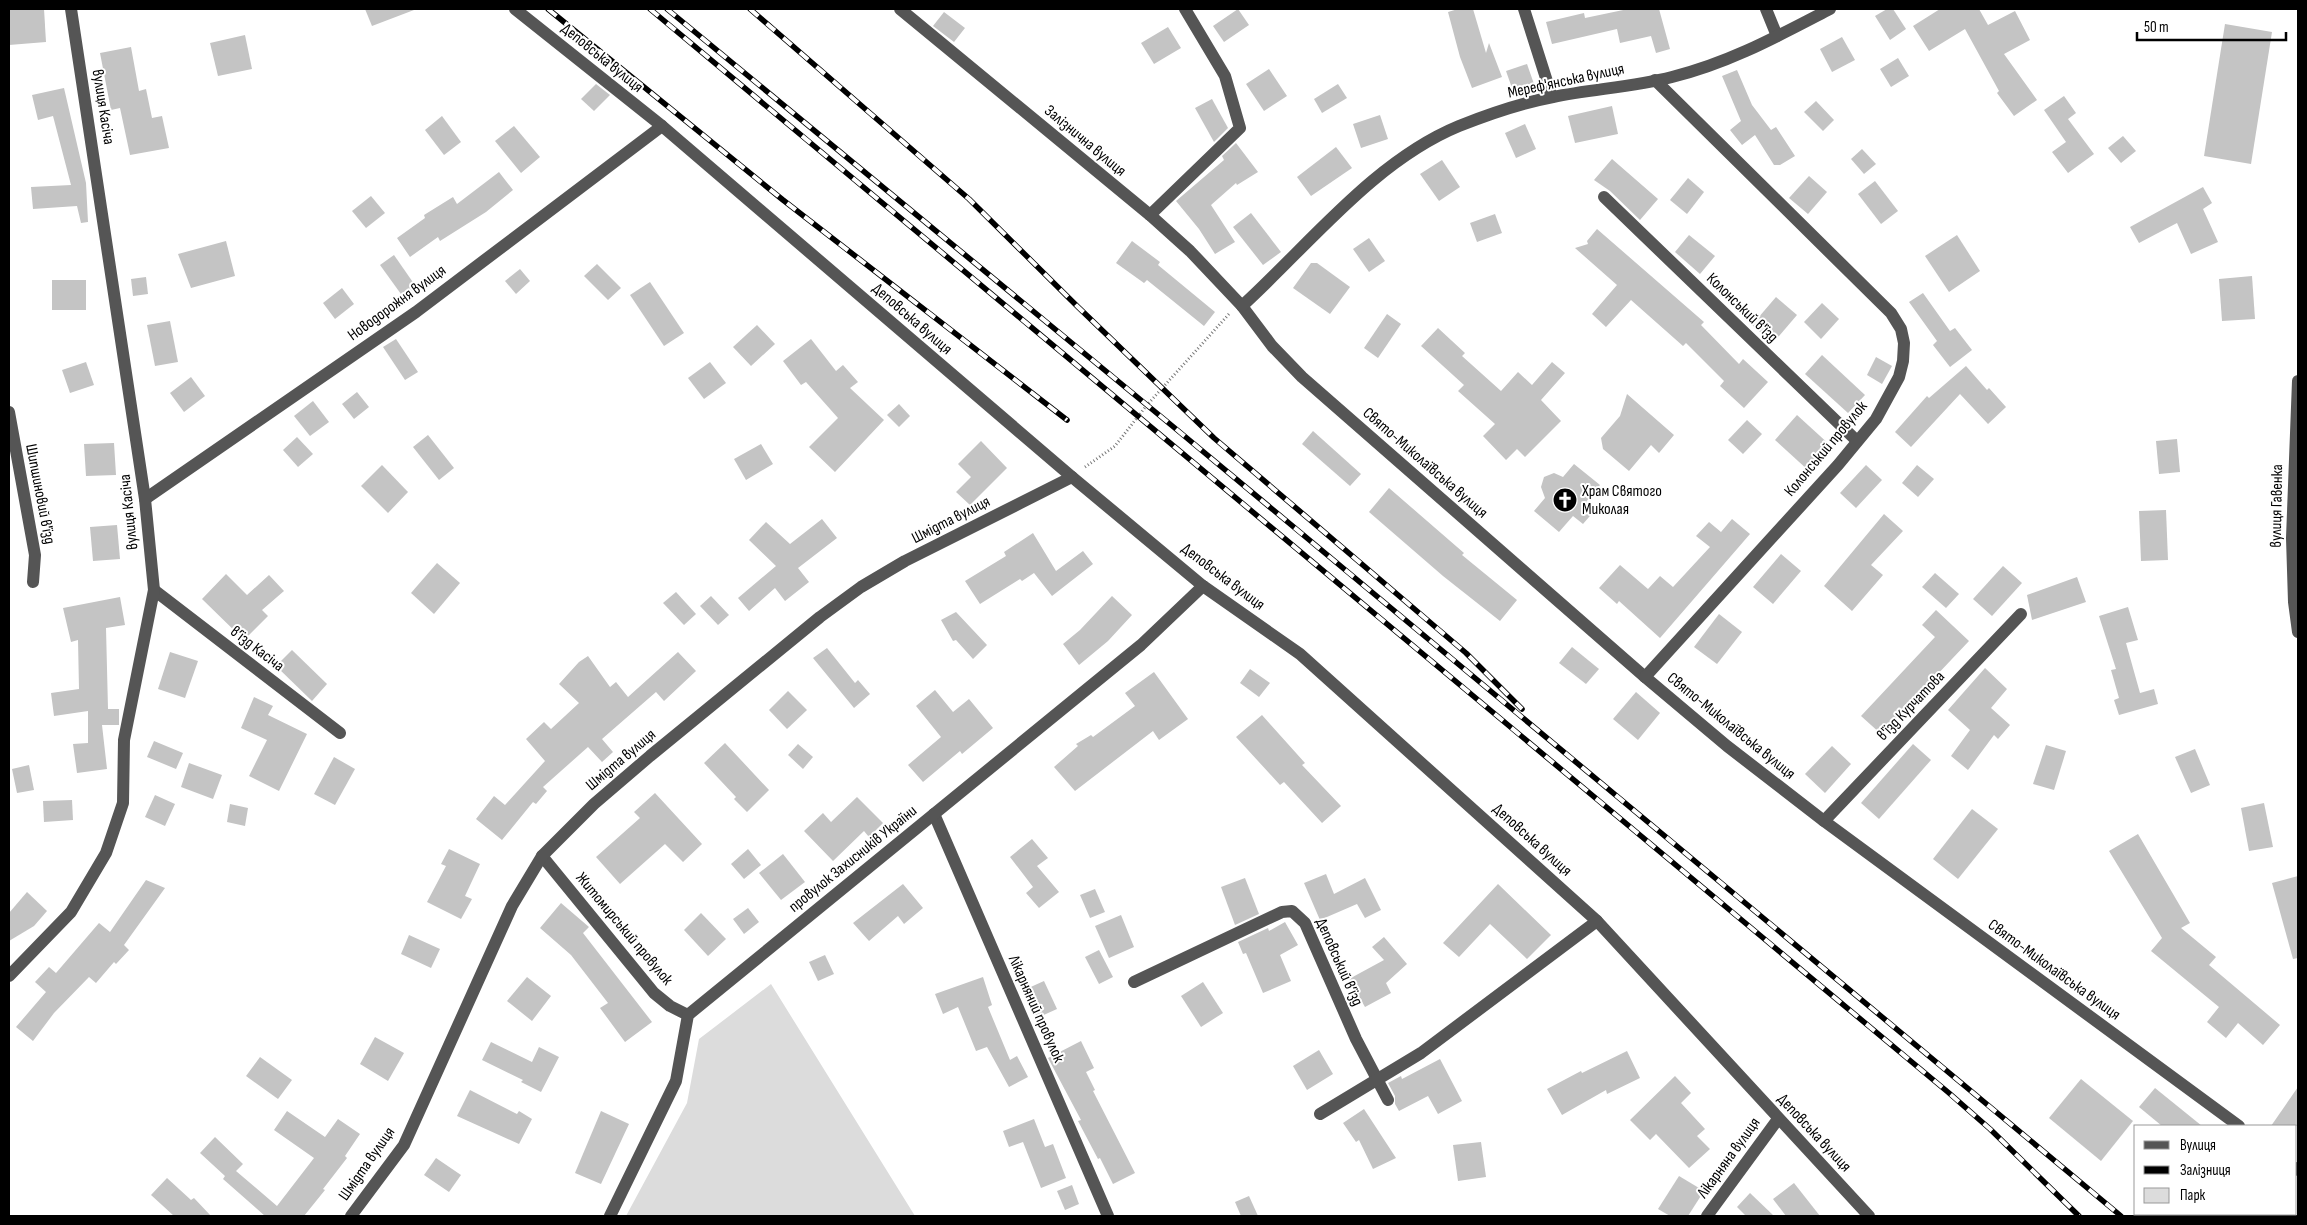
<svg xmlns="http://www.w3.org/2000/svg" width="2307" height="1225" font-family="'Sofia Sans Condensed',sans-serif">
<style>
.green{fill:#dcdcdc}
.building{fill:#c4c4c4}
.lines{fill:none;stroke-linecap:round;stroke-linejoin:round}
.path{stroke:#777;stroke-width:3;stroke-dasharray:1 2.5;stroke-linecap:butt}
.minor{stroke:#555;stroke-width:12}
.rail-casing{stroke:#000;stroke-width:5.5}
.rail{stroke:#fff;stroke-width:4;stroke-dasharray:11;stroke-linecap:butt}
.labels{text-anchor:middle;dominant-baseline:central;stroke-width:4;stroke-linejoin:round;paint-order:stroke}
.street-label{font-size:16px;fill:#000;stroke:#fff}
.poi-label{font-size:16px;fill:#000;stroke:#fff;text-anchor:start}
</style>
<rect width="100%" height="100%" fill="#fff"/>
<polygon class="green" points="771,984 915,1216 626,1216 687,1103 699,1039"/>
<g class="building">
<polygon points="9,9 44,9 46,42 9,45"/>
<polygon points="365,9 413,9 414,10 372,26"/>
<polygon points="1238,9 1249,25 1224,42 1213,26"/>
<polygon points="1458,9 1473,9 1486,53 1489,43 1502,77 1472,88 1460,57 1448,12"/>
<polygon points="1628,9 1659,9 1670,49 1656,53 1651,36 1620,43 1617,29 1552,44 1546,22 1584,13 1585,18"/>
<polygon points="1887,9 1893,9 1906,29 1890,40 1875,16"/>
<polygon points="1940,9 1979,9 1988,25 2015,11 2030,40 2004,54 2037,100 2014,116 1997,93 1999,91 1965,29 1929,51 1913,26"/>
<polygon points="944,12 965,28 954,42 933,26"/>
<polygon points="2225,24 2272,32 2251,164 2204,156"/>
<polygon points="1168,27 1181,48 1154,64 1141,43"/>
<polygon points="245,35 252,69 218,76 210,43"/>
<polygon points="1842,37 1855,60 1832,72 1820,49"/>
<polygon points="131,47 139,91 146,89 152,118 162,116 169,148 130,155 120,108 111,110 100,53"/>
<polygon points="1898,58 1909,76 1891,87 1880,69"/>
<polygon points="1527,64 1534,84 1513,91 1506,71"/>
<polygon points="1269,69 1287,96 1264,111 1246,84"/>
<polygon points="1737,70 1752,105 1771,130 1776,127 1795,156 1780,165 1774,165 1755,135 1742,145 1730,130 1741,121 1722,76"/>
<polygon points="596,84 610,95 594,111 581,99"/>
<polygon points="1338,84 1347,98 1322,113 1314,99"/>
<polygon points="64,88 86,183 88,222 81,223 77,206 33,209 31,187 71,185 53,116 38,120 32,95"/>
<polygon points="2064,96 2076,113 2068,119 2094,154 2068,173 2052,152 2066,142 2044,110"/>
<polygon points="1212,99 1228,128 1214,142 1195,108"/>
<polygon points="1816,101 1834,120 1823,131 1804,112"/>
<polygon points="1612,106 1618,134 1575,143 1568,116"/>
<polygon points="1380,115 1388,139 1361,148 1353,124"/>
<polygon points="442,116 461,142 444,155 425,130"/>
<polygon points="1525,124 1536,149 1516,158 1505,133"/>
<polygon points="514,126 540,157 521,173 495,141"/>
<polygon points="2123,136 2136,151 2121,163 2108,148"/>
<polygon points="1236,143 1258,172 1237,185 1236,183 1211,205 1235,242 1215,254 1199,229 1176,201 1224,160 1222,156"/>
<polygon points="1336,147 1352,168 1311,196 1297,177"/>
<polygon points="1862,149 1876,164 1864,174 1851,159"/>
<polygon points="1612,159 1658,199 1640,220 1610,191 1594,180"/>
<polygon points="1442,160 1460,187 1439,201 1420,174"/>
<polygon points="499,172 513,190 486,212 440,241 438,237 410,257 397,238 425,218 424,215 453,197 457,204"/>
<polygon points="1809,176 1827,192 1808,214 1789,198"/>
<polygon points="1688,178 1704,192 1687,214 1670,200"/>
<polygon points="1875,181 1898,211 1881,224 1858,194"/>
<polygon points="2203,187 2212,203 2203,209 2218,242 2191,254 2177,223 2139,243 2130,227"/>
<polygon points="371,196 385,213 366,228 352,211"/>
<polygon points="1251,213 1281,252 1263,265 1233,227"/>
<polygon points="1495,214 1502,233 1477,242 1470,223"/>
<polygon points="1597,229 1704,322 1701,325 1739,364 1743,359 1768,382 1744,408 1720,386 1724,381 1686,343 1683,346 1631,300 1606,327 1592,314 1617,285 1575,248 1588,244 1587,241"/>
<polygon points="1689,235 1715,256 1700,274 1675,252"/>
<polygon points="1957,235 1980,271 1949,292 1925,256"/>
<polygon points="1369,238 1385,261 1369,272 1353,249"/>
<polygon points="226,241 235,276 191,288 178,254"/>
<polygon points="1132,241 1160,262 1158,265 1215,312 1204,326 1147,280 1144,283 1116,263"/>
<polygon points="394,255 419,291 406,301 380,265"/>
<polygon points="1311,263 1317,263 1350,287 1330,314 1293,288"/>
<polygon points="597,264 621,288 608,300 584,276"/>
<polygon points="520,269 530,281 516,294 505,281"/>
<polygon points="2252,276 2255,319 2222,321 2219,279"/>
<polygon points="146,277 148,294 133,296 131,279"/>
<rect x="52" y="280" width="34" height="30"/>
<polygon points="650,282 684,333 664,346 630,295"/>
<polygon points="342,288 354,304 335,319 323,303"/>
<polygon points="1923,293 1950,331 1955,328 1972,350 1950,367 1933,345 1937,341 1909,302"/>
<polygon points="1776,297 1797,315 1773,343 1752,325"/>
<polygon points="1822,303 1839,319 1821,339 1804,322"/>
<polygon points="1387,314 1401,324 1378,358 1364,348"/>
<polygon points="170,321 178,362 155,366 147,325"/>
<polygon points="757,325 775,344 751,366 733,347"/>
<polygon points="1438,328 1465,353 1462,356 1501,391 1518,372 1532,385 1552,362 1565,373 1541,400 1561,421 1525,457 1517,449 1506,460 1483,436 1495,424 1458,391 1464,385 1421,346"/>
<polygon points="396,339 418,372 405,380 383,347"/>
<polygon points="811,339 836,371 843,365 858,382 850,388 884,420 835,472 809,447 838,418 806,382 801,385 783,361"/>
<polygon points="1822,355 1865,395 1848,413 1805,374"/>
<polygon points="1876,357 1892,366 1882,384 1867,375"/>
<polygon points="86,362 94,385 70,393 62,370"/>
<polygon points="710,362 726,383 704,399 688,378"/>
<polygon points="1966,366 1987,390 1989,388 2006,407 1988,424 1960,394 1911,447 1895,432 1927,396 1929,398"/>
<polygon points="191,377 205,396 184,412 170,393"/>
<polygon points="357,392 369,407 354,419 342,404"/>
<polygon points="1627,394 1674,435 1659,453 1651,445 1629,471 1603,449 1601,438 1620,416"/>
<polygon points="313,401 329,422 310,436 294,416"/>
<polygon points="899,404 910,416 899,427 887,415"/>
<polygon points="1797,415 1831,446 1809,471 1775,440"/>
<polygon points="1747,420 1762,434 1743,454 1728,440"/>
<polygon points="1313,431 1361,474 1350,486 1302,444"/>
<polygon points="428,435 454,468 439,480 413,447"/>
<polygon points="297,437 313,454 298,467 283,450"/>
<polygon points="2177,439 2180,472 2159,474 2156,441"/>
<polygon points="981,441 1007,468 970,505 956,492 971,477 958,464"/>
<polygon points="114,443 116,475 86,476 84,444"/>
<polygon points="761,444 773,464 746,480 734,459"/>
<polygon points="1574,464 1600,485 1586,502 1595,510 1583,524 1573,516 1559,532 1534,511 1545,498 1541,487 1544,477 1554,473 1563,477"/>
<polygon points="382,465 408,492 388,513 361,486"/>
<polygon points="1866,465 1882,480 1856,508 1840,493"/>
<polygon points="1917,465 1934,479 1918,497 1902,483"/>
<polygon points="1389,488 1464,553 1462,555 1517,600 1500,621 1443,576 1369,512"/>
<polygon points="2166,510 2168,560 2141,561 2139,511"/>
<polygon points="1884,514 1903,531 1871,565 1883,575 1852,611 1824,586"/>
<polygon points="822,519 837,538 798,568 809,582 785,601 775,588 749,611 738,598 776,566 749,540 766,522 790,544"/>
<polygon points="1732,519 1750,534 1660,638 1619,601 1617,604 1599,588 1620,565 1648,589 1660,576 1673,587 1710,547 1696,536 1709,522 1721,532"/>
<polygon points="117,525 120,559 93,561 90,527"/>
<polygon points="1033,533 1056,571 1083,551 1093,564 1052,596 1034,573 1022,581 1020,579 980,604 965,581 1006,556 1004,552"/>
<polygon points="1781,554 1801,571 1773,604 1753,587"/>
<polygon points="437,563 460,583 434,614 411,593"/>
<polygon points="2003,566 2022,583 1992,616 1973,599"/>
<polygon points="1935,573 1959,594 1946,608 1922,587"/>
<polygon points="226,574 247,595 269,575 284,591 262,610 268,616 244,640 202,599"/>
<polygon points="2077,577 2086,602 2032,620 2027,595"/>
<polygon points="676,592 696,614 684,625 663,603"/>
<polygon points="711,596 729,615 718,625 700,606"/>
<polygon points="1112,596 1132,615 1108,641 1079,665 1063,644 1080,630"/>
<polygon points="120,597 125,625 106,628 108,709 119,709 119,725 102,725 107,769 77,773 73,744 88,743 88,711 54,716 51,693 79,689 78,640 71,642 63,608"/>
<polygon points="2128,607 2138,640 2126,643 2140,693 2154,689 2158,704 2119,715 2114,700 2119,698 2111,670 2116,669 2099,616"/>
<polygon points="1936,610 1969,641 1881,734 1861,716 1935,637 1922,625"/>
<polygon points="956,612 987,645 973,659 956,640 953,641 941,620"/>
<polygon points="1719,614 1742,632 1717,664 1694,647"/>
<polygon points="1572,647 1599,669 1586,684 1559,663"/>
<polygon points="827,648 855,683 858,680 870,694 854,708 813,658"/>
<polygon points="292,650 327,684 312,701 276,666"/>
<polygon points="170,652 198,661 185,698 158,689"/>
<polygon points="678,652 696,671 664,701 656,692 602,739 613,752 602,762 588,747 543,787 547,791 536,804 533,802 502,840 476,819 494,796 505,805 545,761 526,739 544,722 551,729 579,703 559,684 579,662 588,656 610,687 616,682 628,697"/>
<polygon points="1985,668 2007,689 1991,708 2010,725 1998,739 1994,735 1968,770 1951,756 1970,730 1948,710"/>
<polygon points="1250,669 1270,683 1259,697 1240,683"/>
<polygon points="1154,672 1188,719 1159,740 1153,731 1075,791 1054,767 1078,746 1076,744 1091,735 1093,737 1135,706 1125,693"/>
<polygon points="935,690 953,712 969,699 993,728 962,754 960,751 923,782 908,765 941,737 916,706"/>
<polygon points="788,691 807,710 787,729 769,710"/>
<polygon points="1636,692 1660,713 1638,740 1613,719"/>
<polygon points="254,697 273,706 268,715 307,734 279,791 249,776 267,740 241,728"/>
<polygon points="1262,715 1305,763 1302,765 1341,806 1322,823 1284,782 1280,785 1236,737"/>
<polygon points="154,741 183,753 176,769 147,757"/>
<polygon points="725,743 769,790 747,812 734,799 736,797 704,763"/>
<polygon points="798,744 813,757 803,769 788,755"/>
<polygon points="1913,744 1931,760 1879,819 1861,803"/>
<polygon points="2046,745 2066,751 2054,790 2033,784"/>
<polygon points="1832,746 1851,764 1825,793 1805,774"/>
<polygon points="2195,749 2210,785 2191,793 2175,757"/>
<polygon points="334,757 355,769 335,805 314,794"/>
<polygon points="189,763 222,775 213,799 181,787"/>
<polygon points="29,765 34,790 17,793 12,769"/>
<polygon points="655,793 702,844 683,862 665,844 620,884 596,857 640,818 634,812"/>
<polygon points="155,795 175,804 165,826 145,817"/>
<polygon points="857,797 883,823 869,837 864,831 833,861 804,831 823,813 831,822"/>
<polygon points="72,800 73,820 44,822 43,801"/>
<polygon points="2264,803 2273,847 2249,851 2241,808"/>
<polygon points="230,804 248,808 245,826 227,822"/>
<polygon points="1972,809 1998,829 1958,879 1933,859"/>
<polygon points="2138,834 2190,923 2181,928 2216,957 2209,965 2280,1025 2263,1045 2238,1023 2226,1038 2207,1022 2219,1007 2151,951 2162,938 2109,851"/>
<polygon points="1032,839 1048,858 1037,866 1059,892 1039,908 1026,893 1033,887 1010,857"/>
<polygon points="449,849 480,864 465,896 472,899 461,919 427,902 446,866 441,864"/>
<polygon points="748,849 761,865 744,879 731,864"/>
<polygon points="783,854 805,882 781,900 759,873"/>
<polygon points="1326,874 1334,894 1365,878 1381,910 1365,918 1357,904 1320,920 1304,883"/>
<polygon points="2298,876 2298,958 2293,959 2272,883"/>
<polygon points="1245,878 1259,914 1235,925 1221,887"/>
<polygon points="146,880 165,888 124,945 129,950 116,964 114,962 96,983 89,977 54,1013 33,1041 16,1027 46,992 35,982 49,967 56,973 99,923 110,932"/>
<polygon points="903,884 923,908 904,924 898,916 869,941 853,923"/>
<polygon points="1498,884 1551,935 1527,959 1490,924 1459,957 1443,943"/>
<polygon points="1095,889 1105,912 1090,918 1080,895"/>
<polygon points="27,892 47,911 34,926 9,941 9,913"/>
<polygon points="561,903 589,927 583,933 652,1022 625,1042 600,1008 608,1003 571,955 540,928"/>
<polygon points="748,908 759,922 744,934 733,919"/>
<polygon points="701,913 726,939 708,956 684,930"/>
<polygon points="1121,915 1134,947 1109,958 1095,926"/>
<polygon points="1285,922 1298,945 1280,955 1291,981 1263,993 1246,953 1243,954 1238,942 1268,928 1269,931"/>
<polygon points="409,935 440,949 431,968 401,954"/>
<polygon points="1384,937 1407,964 1386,983 1391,993 1365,1007 1349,979 1384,960 1372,947"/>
<polygon points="1099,950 1113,977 1099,984 1085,957"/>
<polygon points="825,955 834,974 818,981 809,962"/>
<polygon points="527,977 551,996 532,1021 507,1001"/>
<polygon points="983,977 992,1005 988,1007 1010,1060 1017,1056 1028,1077 1009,1087 987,1047 976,1051 958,1007 943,1014 935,994"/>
<polygon points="1044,981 1057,1009 1037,1018 1024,990"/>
<polygon points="1203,982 1223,1013 1201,1027 1181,996"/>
<polygon points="375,1037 404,1053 388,1081 360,1064"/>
<polygon points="1081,1041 1094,1068 1086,1072 1095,1090 1093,1091 1135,1173 1113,1184 1100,1158 1098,1159 1078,1121 1081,1120 1048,1058"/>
<polygon points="491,1042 532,1062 539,1047 559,1057 541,1092 521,1082 523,1080 482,1060"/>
<polygon points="1319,1050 1333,1074 1307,1090 1293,1066"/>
<polygon points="1627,1051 1640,1078 1607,1094 1606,1090 1562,1115 1547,1089 1581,1071 1582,1073"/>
<polygon points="260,1057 292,1080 278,1099 246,1076"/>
<polygon points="1440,1059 1462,1101 1438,1114 1428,1096 1399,1111 1395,1104 1395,1096 1388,1083 1401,1076 1402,1079"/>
<polygon points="1675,1076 1691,1093 1681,1103 1705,1129 1697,1136 1710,1149 1689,1168 1656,1134 1650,1140 1630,1120"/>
<polygon points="2081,1079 2133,1121 2101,1161 2049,1118"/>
<polygon points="2298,1087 2298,1126 2271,1126"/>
<polygon points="2155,1088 2202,1126 2162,1126 2139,1107"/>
<polygon points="470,1090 517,1114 519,1111 532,1119 519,1144 457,1116"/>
<polygon points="1364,1109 1396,1158 1373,1169 1359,1140 1356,1142 1343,1123"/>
<polygon points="287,1111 325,1137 338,1119 360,1134 345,1156 347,1158 323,1189 325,1190 304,1216 265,1216 223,1179 225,1176 200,1153 215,1137 243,1164 236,1171 277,1206 314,1158 274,1130"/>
<polygon points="601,1111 629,1124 601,1184 575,1173"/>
<polygon points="1034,1119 1045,1147 1053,1144 1066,1178 1041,1188 1023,1142 1009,1147 1003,1131"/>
<polygon points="1481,1142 1486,1177 1458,1181 1453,1145"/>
<polygon points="436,1158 461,1175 449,1192 424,1175"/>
<polygon points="1679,1176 1704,1191 1688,1216 1670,1216 1658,1209"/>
<polygon points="167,1178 191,1200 194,1198 211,1216 174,1216 151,1195"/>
<polygon points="1794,1183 1820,1216 1786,1216 1773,1199"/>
<polygon points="1072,1185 1079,1204 1065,1210 1057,1191"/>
<polygon points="1750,1193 1774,1216 1746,1216 1737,1207"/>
<polygon points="1249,1196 1258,1216 1241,1216 1235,1202"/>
</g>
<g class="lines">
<polyline class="path" points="1085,467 1115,446 1147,405 1229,314"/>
<g class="minor">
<polyline points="515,9 662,126 1072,477 1203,586 1300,654 1597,921 1869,1216"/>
<polyline points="900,9 1150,215 1190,251 1242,306 1272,346 1302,377 1645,677 1727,746 1824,821 2239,1126"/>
<polyline points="1524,9 1552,97"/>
<polyline points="1766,9 1777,36"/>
<polyline points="1604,197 1857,441"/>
<polyline points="1150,215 1240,128 1225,76 1185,9"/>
<path d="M1242 306C1309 245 1374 161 1459 126 1489 114 1521 103 1553 97 1592 89 1633 87 1672 77 1729 63 1778 36 1830 9"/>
<polyline points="2298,381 2292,538 2294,602 2298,632"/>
<polyline points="9,412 35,555 33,582"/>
<polyline points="145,499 416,312 662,126"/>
<polyline points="154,590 340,733"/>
<polyline points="1645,677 1838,465 1876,419 1899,377 1903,361 1904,343 1901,329 1891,313 1655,80"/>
<polyline points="934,814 1108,1216"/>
<polyline points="1824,821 2021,614"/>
<polyline points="542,856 654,993 670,1006 688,1015"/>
<polyline points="9,976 71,912 106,853 123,803 124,740 154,590 145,499 71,9"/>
<polyline points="1134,982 1282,912 1292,911 1305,923 1356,1039 1388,1100"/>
<polyline points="1320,1114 1421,1053 1597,921"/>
<polyline points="2296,1168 2298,1170"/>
<polyline points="351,1216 404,1145 512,906 542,856 594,804 650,756 820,617 861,587 905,561 1072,477"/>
<polyline points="610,1216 676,1081 688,1015 1141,645 1203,586"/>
<polyline points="1707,1216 1778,1119"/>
</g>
<defs>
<g id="rail">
<polyline points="548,9 783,200 1067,420"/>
<polyline points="650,9 1949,1093 1990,1129 2079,1216"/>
<polyline points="667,9 1176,429 2121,1216"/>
<polyline points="750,9 969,199 1078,307 1214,438 1466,653 1522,709"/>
</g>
</defs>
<use href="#rail" class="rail-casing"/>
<use href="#rail" class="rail"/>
</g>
<defs>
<symbol id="church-disc" viewBox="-11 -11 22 22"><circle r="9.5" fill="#000" stroke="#fff"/><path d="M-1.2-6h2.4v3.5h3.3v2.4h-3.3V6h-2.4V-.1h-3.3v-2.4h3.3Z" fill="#fff"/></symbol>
</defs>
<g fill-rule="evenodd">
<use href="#church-disc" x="1551" y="486" width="28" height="28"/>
</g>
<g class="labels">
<g class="street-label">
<text transform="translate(602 58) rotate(39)">Деповська вулиця</text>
<text transform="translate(1566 81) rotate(-12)">Мереф'янська вулиця</text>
<text transform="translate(103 107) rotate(81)">вулиця Касіча</text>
<text transform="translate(1085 141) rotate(40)">Залізнична вулиця</text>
<text transform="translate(397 303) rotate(-36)">Новодорожня вулиця</text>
<text transform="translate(1742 308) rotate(44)">Колонський в'їзд</text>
<text transform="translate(912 319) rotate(41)">Деповська вулиця</text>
<text transform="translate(1826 449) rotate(-50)">Колонський провулок</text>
<text transform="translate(1425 463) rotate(41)">Свято-Миколаївська вулиця</text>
<text transform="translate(40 494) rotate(79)">Шипшиновий в'їзд</text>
<text transform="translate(2277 506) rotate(-89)">вулиця Гавенка</text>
<text transform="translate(129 512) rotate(-96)">вулиця Касіча</text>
<text transform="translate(951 520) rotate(-27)">Шмідта вулиця</text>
<text transform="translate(1223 577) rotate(37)">Деповська вулиця</text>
<text transform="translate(257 649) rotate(38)">в’їзд Касіча</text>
<text transform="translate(1911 706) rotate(-46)">в'їзд Курчатова</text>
<text transform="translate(1731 726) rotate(39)">Свято-Миколаївська вулиця</text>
<text transform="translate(621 760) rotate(-40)">Шмідта вулиця</text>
<text transform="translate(1532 840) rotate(42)">Деповська вулиця</text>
<text transform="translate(853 859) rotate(-39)">провулок Захисників України</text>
<text transform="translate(624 929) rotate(50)">Житомирський провулок</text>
<text transform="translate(1339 962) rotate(66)">Деповський в’їзд</text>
<text transform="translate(2054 970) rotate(36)">Свято-Миколаївська вулиця</text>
<text transform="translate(1036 1009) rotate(66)">Лікарняний провулок</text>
<text transform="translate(1814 1133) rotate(47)">Деповська вулиця</text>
<text transform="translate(1729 1158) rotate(-54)">Лікарняна вулиця</text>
<text transform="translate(367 1164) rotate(-55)">Шмідта вулиця</text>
</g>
<g class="poi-label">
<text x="1582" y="491">Храм Святого<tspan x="1582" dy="18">Миколая</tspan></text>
</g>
</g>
<rect width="2307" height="1225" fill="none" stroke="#000000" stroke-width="20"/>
<rect x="2134" y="1125" width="162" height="90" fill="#ffffff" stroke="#999999"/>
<rect x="2144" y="1141" width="25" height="8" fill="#555555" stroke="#999999"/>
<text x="2180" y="1150" font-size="15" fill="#000000">Вулиця</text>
<rect x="2144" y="1166" width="25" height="8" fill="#000000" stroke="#999999"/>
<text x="2180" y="1175" font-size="15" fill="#000000">Залізниця</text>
<rect x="2144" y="1188" width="25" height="15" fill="#dcdcdc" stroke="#999999"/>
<text x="2180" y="1200" font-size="15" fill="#000000">Парк</text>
<path d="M2137 32v8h149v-8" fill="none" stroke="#000000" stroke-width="2.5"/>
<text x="2144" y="32" font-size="15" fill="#000000" stroke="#ffffff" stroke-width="4" paint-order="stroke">50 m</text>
</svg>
